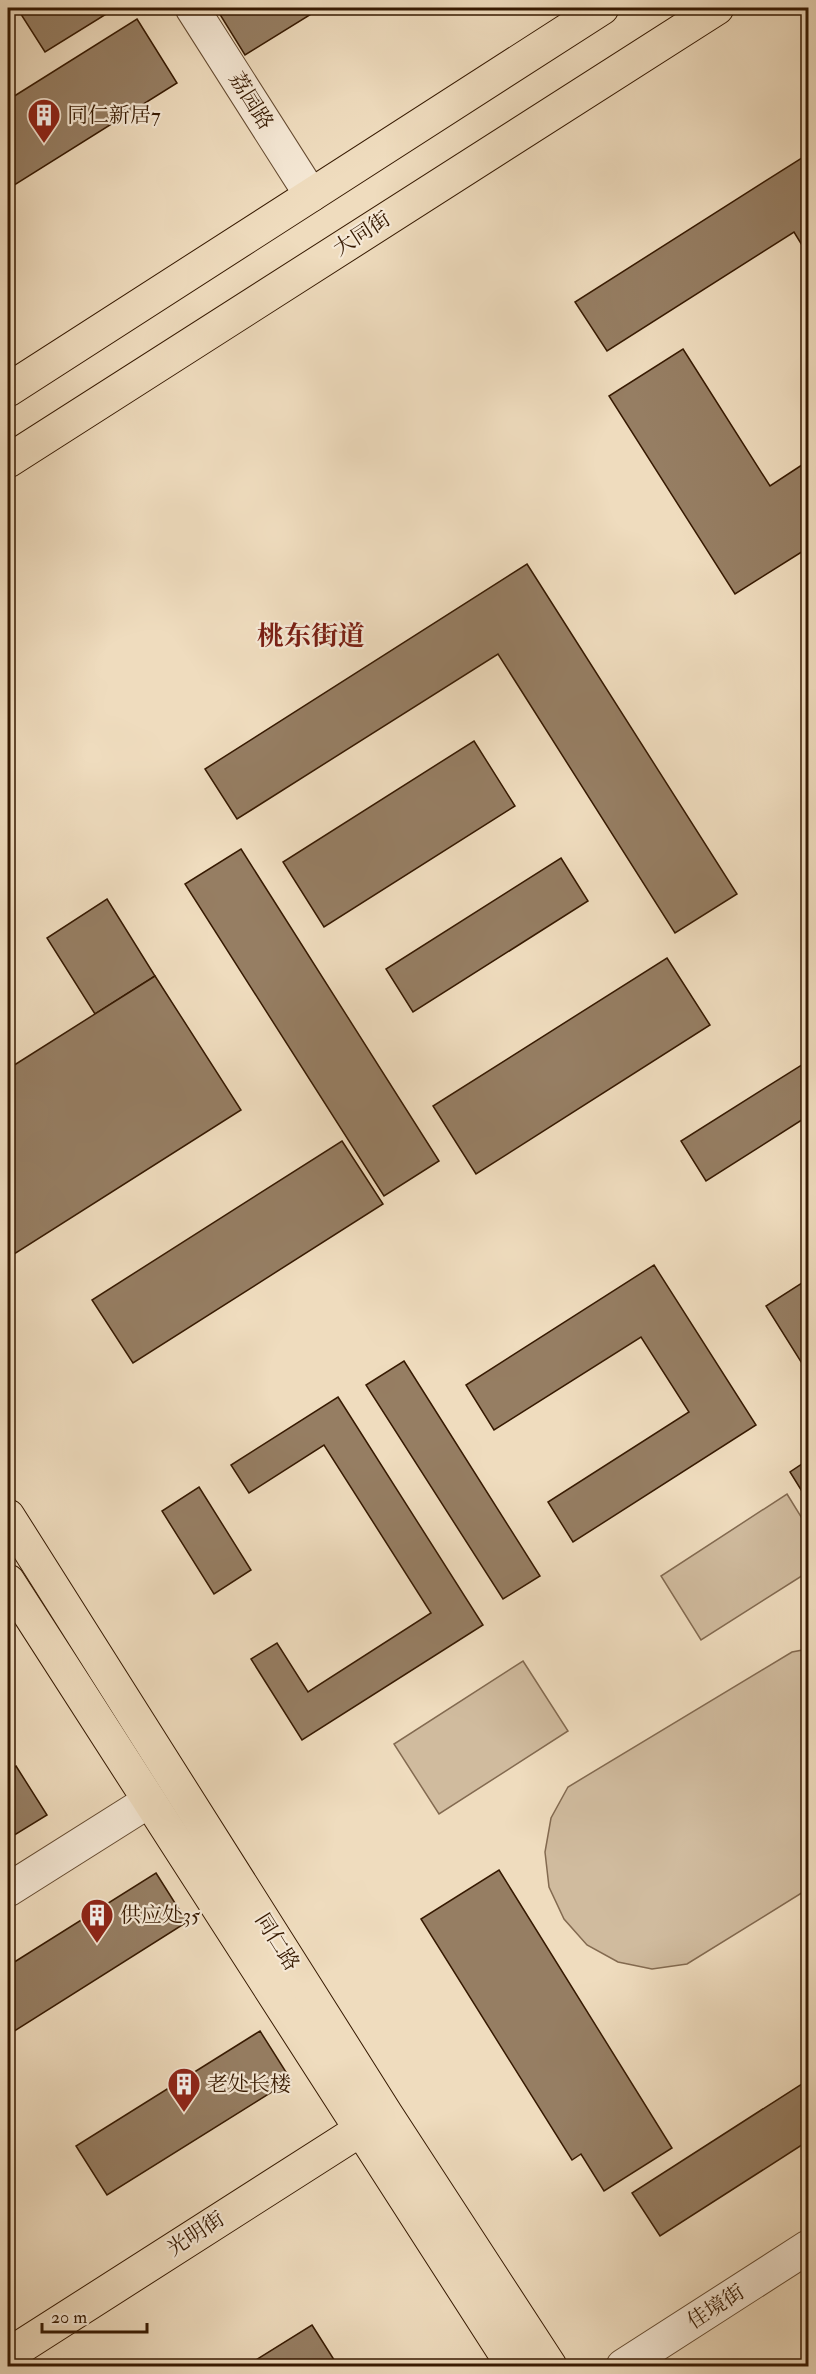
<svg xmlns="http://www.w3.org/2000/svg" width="816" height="2374" font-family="'IM FELL Double Pica','Noto Serif SC',serif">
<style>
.green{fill:#d0bb9e;stroke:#836a50;stroke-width:1.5}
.building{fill:#967e63;stroke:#361901;stroke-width:1.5}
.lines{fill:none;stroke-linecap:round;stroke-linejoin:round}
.minor-casing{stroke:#644a30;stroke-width:35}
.major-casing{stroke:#361901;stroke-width:35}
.minor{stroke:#f5e8d5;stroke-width:33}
.major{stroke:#efdcbe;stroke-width:33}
.labels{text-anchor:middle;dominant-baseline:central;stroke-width:4.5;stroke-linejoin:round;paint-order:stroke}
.street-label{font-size:21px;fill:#361901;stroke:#f5e8d5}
.poi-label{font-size:21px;fill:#361901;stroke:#f5e8d5;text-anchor:start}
.district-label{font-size:27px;font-weight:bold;fill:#7a1f14;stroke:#f5e8d5}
</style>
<rect width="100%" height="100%" fill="#efdcbe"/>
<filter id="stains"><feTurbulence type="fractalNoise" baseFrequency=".00333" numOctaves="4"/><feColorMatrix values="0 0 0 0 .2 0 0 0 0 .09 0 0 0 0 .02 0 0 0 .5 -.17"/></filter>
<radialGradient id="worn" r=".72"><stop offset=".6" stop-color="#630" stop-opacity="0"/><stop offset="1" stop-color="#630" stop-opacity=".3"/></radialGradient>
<g class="green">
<polygon points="787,1494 808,1528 808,1572 701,1640 661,1576"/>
<polygon points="808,1649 808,1889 687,1964 652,1969 618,1962 587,1945 564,1919 549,1887 545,1852 551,1818 568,1787 792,1652"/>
<polygon points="523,1661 568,1731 439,1814 394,1744"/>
</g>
<g class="building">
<polygon points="17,8 116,8 45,52"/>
<polygon points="216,8 321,8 245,55"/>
<polygon points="137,19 177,83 8,189 8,100"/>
<polygon points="808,154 808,255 794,232 607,351 575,302"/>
<polygon points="683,349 770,486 808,461 808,548 735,594 609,396"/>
<polygon points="527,564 737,894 675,933 498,654 237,819 205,769"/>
<polygon points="474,741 515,806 324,927 283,862"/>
<polygon points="241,849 439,1161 384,1196 185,884"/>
<polygon points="561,858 588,901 413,1012 386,969"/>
<polygon points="107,899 155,976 95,1014 47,938"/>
<polygon points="667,958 710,1025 476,1174 433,1106"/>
<polygon points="155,976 241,1110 11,1256 8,1251 8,1069"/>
<polygon points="808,1061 808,1116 706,1181 681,1141"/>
<polygon points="342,1141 383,1204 133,1363 92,1300"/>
<polygon points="654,1265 756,1425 573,1542 548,1502 689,1412 641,1337 494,1430 466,1385"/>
<polygon points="808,1279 808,1373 766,1306"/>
<polygon points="404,1361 540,1576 503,1599 366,1385"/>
<polygon points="338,1397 483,1625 302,1740 251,1659 277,1643 308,1692 431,1613 324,1445 249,1493 231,1465"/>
<polygon points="808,1460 808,1501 790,1472"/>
<polygon points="199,1487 251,1570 214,1594 162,1511"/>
<polygon points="16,1766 47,1815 8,1839 8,1771"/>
<polygon points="499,1870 672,2148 604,2191 581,2154 572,2160 421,1919"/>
<polygon points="156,1873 187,1922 8,2035 8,1966"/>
<polygon points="260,2031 291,2080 107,2195 76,2146"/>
<polygon points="808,2080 808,2141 660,2236 632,2193"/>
<polygon points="312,2325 338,2366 246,2366"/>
</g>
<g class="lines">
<defs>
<g id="minor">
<polyline points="192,8 311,195"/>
<polyline points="8,1890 149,1801"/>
<polyline points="623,2366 808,2247"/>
</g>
<g id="major">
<polyline points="8,390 602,8"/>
<polyline points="8,461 717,8"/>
<polyline points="8,1516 386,2114 550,2366"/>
<polyline points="8,1581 513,2366"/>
<polyline points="8,2355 379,2118"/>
</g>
</defs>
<use href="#minor" class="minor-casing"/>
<use href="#major" class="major-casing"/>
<use href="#minor" class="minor"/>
<use href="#major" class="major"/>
</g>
<defs>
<symbol id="building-pin" viewBox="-11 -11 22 30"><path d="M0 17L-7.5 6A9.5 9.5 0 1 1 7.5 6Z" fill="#8f2418" stroke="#f5e8d5"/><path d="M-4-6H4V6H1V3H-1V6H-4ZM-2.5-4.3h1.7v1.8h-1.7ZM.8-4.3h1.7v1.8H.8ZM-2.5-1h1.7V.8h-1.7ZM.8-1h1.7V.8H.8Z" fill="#fff"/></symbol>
</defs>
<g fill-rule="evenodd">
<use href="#building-pin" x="25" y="96" width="38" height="52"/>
<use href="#building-pin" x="78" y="1896" width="38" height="52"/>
<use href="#building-pin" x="165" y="2065" width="38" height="52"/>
</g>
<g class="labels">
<g class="street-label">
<text transform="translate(251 101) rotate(58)">荔园路</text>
<text transform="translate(362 234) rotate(-33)">大同街</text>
<text transform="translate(277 1942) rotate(58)">同仁路</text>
<text transform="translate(196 2234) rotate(-33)">光明街</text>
<text transform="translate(716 2307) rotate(-33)">佳境街</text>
</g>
<g class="poi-label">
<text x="67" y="115">同仁新居7</text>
<text x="120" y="1915">供应处35</text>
<text x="207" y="2084">老处长楼</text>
</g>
<g class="district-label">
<text x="311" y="636">桃东街道</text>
</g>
</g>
<rect width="816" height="2374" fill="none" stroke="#efdcbe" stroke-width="30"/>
<rect x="9" y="9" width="798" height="2356" fill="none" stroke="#361901" stroke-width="3"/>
<rect x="15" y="15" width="786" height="2344" fill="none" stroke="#361901" stroke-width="1.5"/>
<path d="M42 2323v9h105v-9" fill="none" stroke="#361901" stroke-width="3"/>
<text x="51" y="2323" font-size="18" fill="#361901" stroke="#f5e8d5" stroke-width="4.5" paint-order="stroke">20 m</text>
<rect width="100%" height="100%" filter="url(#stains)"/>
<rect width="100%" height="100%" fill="url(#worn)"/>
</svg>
